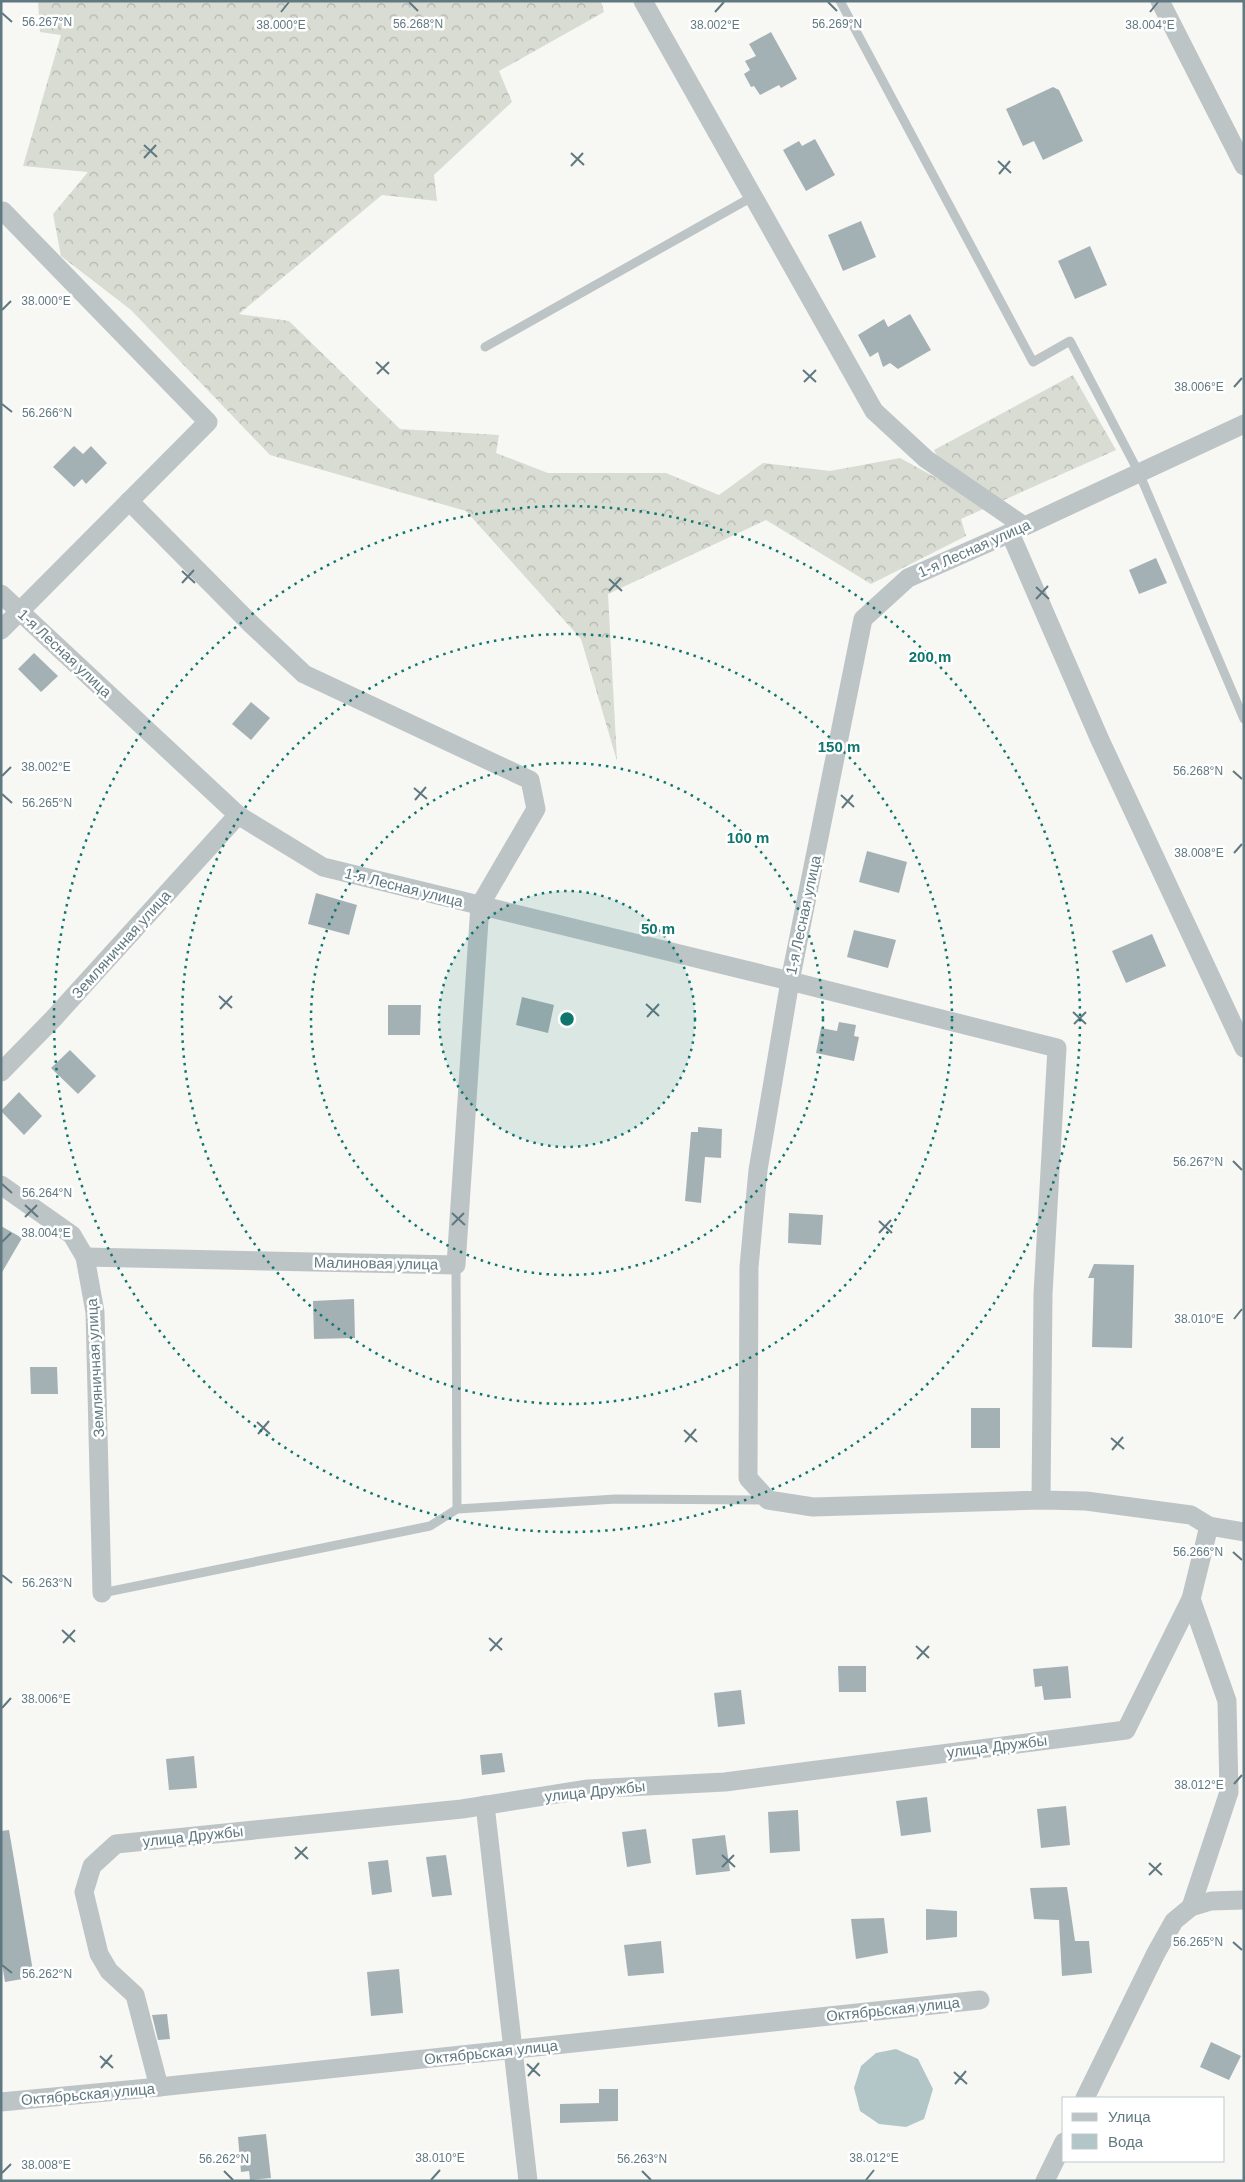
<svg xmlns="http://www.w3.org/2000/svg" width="1245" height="2182" font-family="Helvetica,sans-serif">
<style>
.forest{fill:url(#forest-crowns)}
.water{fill:#b3c6c7}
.building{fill:#a4b1b4}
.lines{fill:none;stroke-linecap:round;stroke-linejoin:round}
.service{stroke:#bdc4c6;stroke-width:9}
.minor{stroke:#bdc4c6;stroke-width:19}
.ticks{fill:none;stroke:#607981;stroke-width:2}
.ring{fill:none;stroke:#0f766e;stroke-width:2.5;stroke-dasharray:2.5 5}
.labels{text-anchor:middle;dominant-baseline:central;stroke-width:5;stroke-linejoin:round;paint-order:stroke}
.street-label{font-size:15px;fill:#607981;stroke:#fff}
.ticks-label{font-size:12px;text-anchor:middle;fill:#607981;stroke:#fff;stroke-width:5;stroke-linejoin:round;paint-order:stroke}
.centre{fill:#0f766e;stroke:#fff;stroke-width:2.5}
.ring-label{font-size:15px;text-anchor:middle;font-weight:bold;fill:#0f766e;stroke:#fff;stroke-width:5;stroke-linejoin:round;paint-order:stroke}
</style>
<defs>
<pattern id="forest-crowns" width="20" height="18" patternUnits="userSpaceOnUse" patternTransform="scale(1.25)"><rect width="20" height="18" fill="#d8dcd3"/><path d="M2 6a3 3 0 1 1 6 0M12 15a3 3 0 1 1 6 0" fill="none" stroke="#b3b7b1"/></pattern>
</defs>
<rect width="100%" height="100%" fill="#f7f7f4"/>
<polygon class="forest" points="38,1 601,1 604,12 499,71 512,102 434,175 437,201 382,195 239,314 289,321 400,429 499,435 496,453 548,473 666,473 719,495 763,463 830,471 900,458 955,488 934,450 1073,375 1116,450 961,519 966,536 871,584 766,520 608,594 617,761 581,639 466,511 270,455 131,310 61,256 53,214 88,172 23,166 61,35 40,32"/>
<polygon class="water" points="896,2049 918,2059 933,2089 924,2119 906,2127 879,2124 860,2111 854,2088 861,2066 876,2053"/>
<g class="building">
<polygon points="771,32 797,79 781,88 779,85 760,95 754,86 751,87 744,74 750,70 745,61 756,56 749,44"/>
<polygon points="1053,87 1059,90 1083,141 1043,160 1034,141 1023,146 1006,109"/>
<polygon points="815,139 835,175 806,191 783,150 799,141 802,146"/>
<polygon points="861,221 876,257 843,271 828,235"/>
<polygon points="1090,246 1107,285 1075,299 1058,261"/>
<polygon points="910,314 931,350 898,369 890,363 883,367 878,352 870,357 858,335 884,319 888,327"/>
<polygon points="74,446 83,454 91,446 107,463 86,484 82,479 74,487 53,467"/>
<polygon points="1156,558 1167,583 1139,594 1129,570"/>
<polygon points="34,653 58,676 41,692 18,669"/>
<polygon points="251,702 270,718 251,740 232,724"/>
<polygon points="867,851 907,862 899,893 859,882"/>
<polygon points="316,893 357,905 349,935 308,924"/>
<polygon points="854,930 896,940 888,968 847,957"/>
<polygon points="1152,934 1166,966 1126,983 1112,951"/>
<polygon points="522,997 554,1005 548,1033 516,1025"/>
<polygon points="388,1005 421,1005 420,1035 388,1035"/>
<polygon points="839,1022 856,1025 854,1036 859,1037 854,1061 816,1053 821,1028 837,1031"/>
<polygon points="70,1050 96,1076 78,1094 51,1068"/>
<polygon points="19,1092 42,1116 24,1135 1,1111"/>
<polygon points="698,1127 722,1129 721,1158 705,1157 701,1203 685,1201 691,1132 698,1132"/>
<polygon points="789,1213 823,1215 821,1245 788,1243"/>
<polygon points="1,1226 22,1238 1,1274"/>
<polygon points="1094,1264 1134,1265 1132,1348 1092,1347 1094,1278 1088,1278"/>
<polygon points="354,1299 355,1338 314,1339 313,1301"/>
<polygon points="30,1367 57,1367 58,1394 31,1394"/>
<rect x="971" y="1408" width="29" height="40"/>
<polygon points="838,1666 866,1666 866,1692 839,1692"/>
<polygon points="1068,1666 1071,1698 1044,1700 1042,1686 1035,1687 1033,1669"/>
<polygon points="741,1690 745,1724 718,1727 714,1693"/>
<polygon points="502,1753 505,1772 482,1775 480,1755"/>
<polygon points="194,1756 197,1788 169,1790 166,1759"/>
<polygon points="927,1797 931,1832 901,1836 896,1801"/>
<polygon points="1066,1806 1070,1845 1041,1848 1037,1809"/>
<polygon points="798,1810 800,1851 770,1853 768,1812"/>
<polygon points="646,1829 651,1863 627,1867 622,1832"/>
<polygon points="9,1830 34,1977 5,1982 1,1958 1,1831"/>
<polygon points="725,1835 730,1871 696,1875 692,1839"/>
<polygon points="446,1855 452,1895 432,1897 426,1857"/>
<polygon points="388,1860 392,1892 372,1895 368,1862"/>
<polygon points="1067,1887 1075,1941 1089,1941 1092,1973 1062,1976 1059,1920 1034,1919 1030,1888"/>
<polygon points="926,1909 957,1911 957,1937 926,1940"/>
<polygon points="884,1918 888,1953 856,1959 851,1919"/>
<polygon points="661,1941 664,1973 628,1976 624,1945"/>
<polygon points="399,1969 403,2013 371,2016 367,1972"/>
<polygon points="167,2014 170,2039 158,2040 152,2015"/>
<polygon points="1211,2042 1241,2056 1229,2080 1200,2067"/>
<polygon points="599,2089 618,2089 618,2121 560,2123 560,2104 599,2103"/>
<polygon points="266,2134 271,2178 250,2180 249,2171 241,2172 238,2137"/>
</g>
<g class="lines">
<g class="service">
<polyline points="840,1 1033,362 1070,341 1139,473 1244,719"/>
<polyline points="485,347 752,197"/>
<polyline points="456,1265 457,1509 616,1499 767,1500"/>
<polyline points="102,1593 430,1526 457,1509"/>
</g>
<g class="minor">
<polyline points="643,1 874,411 926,459 1024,526"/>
<polyline points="1160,1 1244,166"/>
<polyline points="1,213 3,211 208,422 1,630"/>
<polyline points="1010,533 1100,740 1244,1048"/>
<polyline points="1,594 238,815 323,867 790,981 863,619 908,578 1010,533 1244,424"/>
<polyline points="1,1072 53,1019 238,815"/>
<polyline points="1,1185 72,1235 85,1257 95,1312 102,1593"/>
<polyline points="85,1257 456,1265 480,905 536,809 530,780 304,674 250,623 129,501"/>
<polyline points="1041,1500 1043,1294 1057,1048 790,981 758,1170 749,1267 748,1478 768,1500 813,1507 1041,1500 1086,1501 1191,1515 1209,1526 1244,1532"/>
<polyline points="1191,1599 1227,1701 1229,1792 1191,1907"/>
<polyline points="485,1805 528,2181"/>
<polyline points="159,2087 135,1995 109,1971 99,1954 84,1892 92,1866 116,1844 462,1809 588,1789 725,1782 1126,1730 1191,1599 1209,1526"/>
<polyline points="1085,2098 1156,1953 1174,1921 1191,1907 1211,1901 1244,1900"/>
<polyline points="1,2102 159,2087 980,2000"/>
<polyline points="1045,2181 1064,2142"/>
</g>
</g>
<path class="ticks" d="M409 2 418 11M828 2 837 11M281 12 289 2M715 12 724 2M1150 12 1158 2M2 13 12 22M144 145 157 157M571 153 584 165M144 158 156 145M998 161 1011 173M571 166 583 153M999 174 1010 161M2 310 11 301M376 362 389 374M803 370 816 382M377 374 389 362M804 382 816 370M1234 387 1242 378M2 404 12 412M182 571 195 583M609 579 622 591M182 583 194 570M1036 587 1049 599M609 591 621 578M1036 599 1048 586M1233 771 1242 779M2 776 11 767M414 788 427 799M2 794 12 803M841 795 854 807M415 800 426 787M842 808 853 795M1234 853 1242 844M219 996 232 1008M646 1004 659 1016M220 1009 232 996M1073 1012 1086 1024M647 1017 659 1004M1074 1024 1086 1012M1233 1161 1242 1170M2 1184 12 1193M25 1205 38 1217M452 1213 465 1225M25 1217 37 1205M879 1221 892 1233M452 1225 464 1213M879 1233 891 1220M2 1242 11 1233M1234 1319 1242 1309M257 1422 270 1434M684 1430 697 1442M258 1434 269 1421M1111 1438 1124 1449M685 1442 696 1429M1112 1450 1123 1437M1233 1552 1242 1560M2 1575 12 1583M62 1630 75 1642M489 1638 502 1650M63 1643 75 1630M916 1646 929 1658M490 1651 502 1638M917 1659 929 1646M2 1708 11 1698M1234 1784 1242 1775M295 1847 308 1859M722 1855 735 1867M295 1859 307 1847M1149 1863 1162 1875M722 1867 734 1855M1149 1875 1161 1863M1233 1942 1242 1950M2 1965 12 1973M100 2056 113 2068M527 2064 540 2076M101 2068 112 2055M954 2072 967 2084M528 2076 539 2063M955 2084 966 2071M224 2171 233 2180M642 2171 651 2180M2 2173 11 2164M431 2180 440 2170M866 2180 874 2170"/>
<circle cx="567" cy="1019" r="128" fill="#0f766e" fill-opacity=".12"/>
<g class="ring">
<circle cx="567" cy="1019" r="128"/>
<circle cx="567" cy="1019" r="256"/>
<circle cx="567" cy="1019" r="385"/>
<circle cx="567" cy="1019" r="513"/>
</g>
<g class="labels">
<g class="street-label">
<text transform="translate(974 548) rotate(-24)">1-я Лесная улица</text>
<text transform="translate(65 653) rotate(43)">1-я Лесная улица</text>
<text transform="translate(404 887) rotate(14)">1-я Лесная улица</text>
<text transform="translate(803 915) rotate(-78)">1-я Лесная улица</text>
<text transform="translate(121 944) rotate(-48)">Земляничная улица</text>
<text transform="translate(376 1263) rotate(1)">Малиновая улица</text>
<text transform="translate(95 1368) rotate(-93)">Земляничная улица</text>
<text transform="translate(997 1746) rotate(-7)">улица Дружбы</text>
<text transform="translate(595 1791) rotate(-6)">улица Дружбы</text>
<text transform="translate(193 1836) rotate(-6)">улица Дружбы</text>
<text transform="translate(893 2009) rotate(-6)">Октябрьская улица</text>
<text transform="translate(491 2052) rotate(-6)">Октябрьская улица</text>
<text transform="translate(88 2094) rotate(-5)">Октябрьская улица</text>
</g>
</g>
<g class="ticks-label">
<text x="47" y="26">56.267°N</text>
<text x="418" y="28">56.268°N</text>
<text x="837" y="28">56.269°N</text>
<text x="281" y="29">38.000°E</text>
<text x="715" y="29">38.002°E</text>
<text x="1150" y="29">38.004°E</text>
<text x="46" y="305">38.000°E</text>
<text x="1199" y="391">38.006°E</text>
<text x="47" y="417">56.266°N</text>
<text x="46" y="771">38.002°E</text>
<text x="1198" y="775">56.268°N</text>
<text x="47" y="807">56.265°N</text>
<text x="1199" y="857">38.008°E</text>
<text x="1198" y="1166">56.267°N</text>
<text x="47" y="1197">56.264°N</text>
<text x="46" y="1237">38.004°E</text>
<text x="1199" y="1323">38.010°E</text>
<text x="1198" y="1556">56.266°N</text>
<text x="47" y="1587">56.263°N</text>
<text x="46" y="1703">38.006°E</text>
<text x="1199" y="1789">38.012°E</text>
<text x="1198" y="1946">56.265°N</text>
<text x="47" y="1978">56.262°N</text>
<text x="440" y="2162">38.010°E</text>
<text x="874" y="2162">38.012°E</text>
<text x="224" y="2163">56.262°N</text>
<text x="642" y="2163">56.263°N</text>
<text x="46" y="2169">38.008°E</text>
</g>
<circle cx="567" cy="1019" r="8" class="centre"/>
<g class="ring-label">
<text x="930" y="662">200 m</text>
<text x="839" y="752">150 m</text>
<text x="748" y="843">100 m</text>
<text x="658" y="934">50 m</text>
</g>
<rect width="1245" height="2182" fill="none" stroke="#607981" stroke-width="5"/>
<rect x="1062" y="2097" width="162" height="65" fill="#ffffff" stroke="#bfc9cd"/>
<rect x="1072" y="2113" width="25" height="8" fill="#bdc4c6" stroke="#bfc9cd"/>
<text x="1108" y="2122" font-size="15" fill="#607981">Улица</text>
<rect x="1072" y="2134" width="25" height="15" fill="#b3c6c7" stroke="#bfc9cd"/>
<text x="1108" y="2147" font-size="15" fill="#607981">Вода</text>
</svg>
